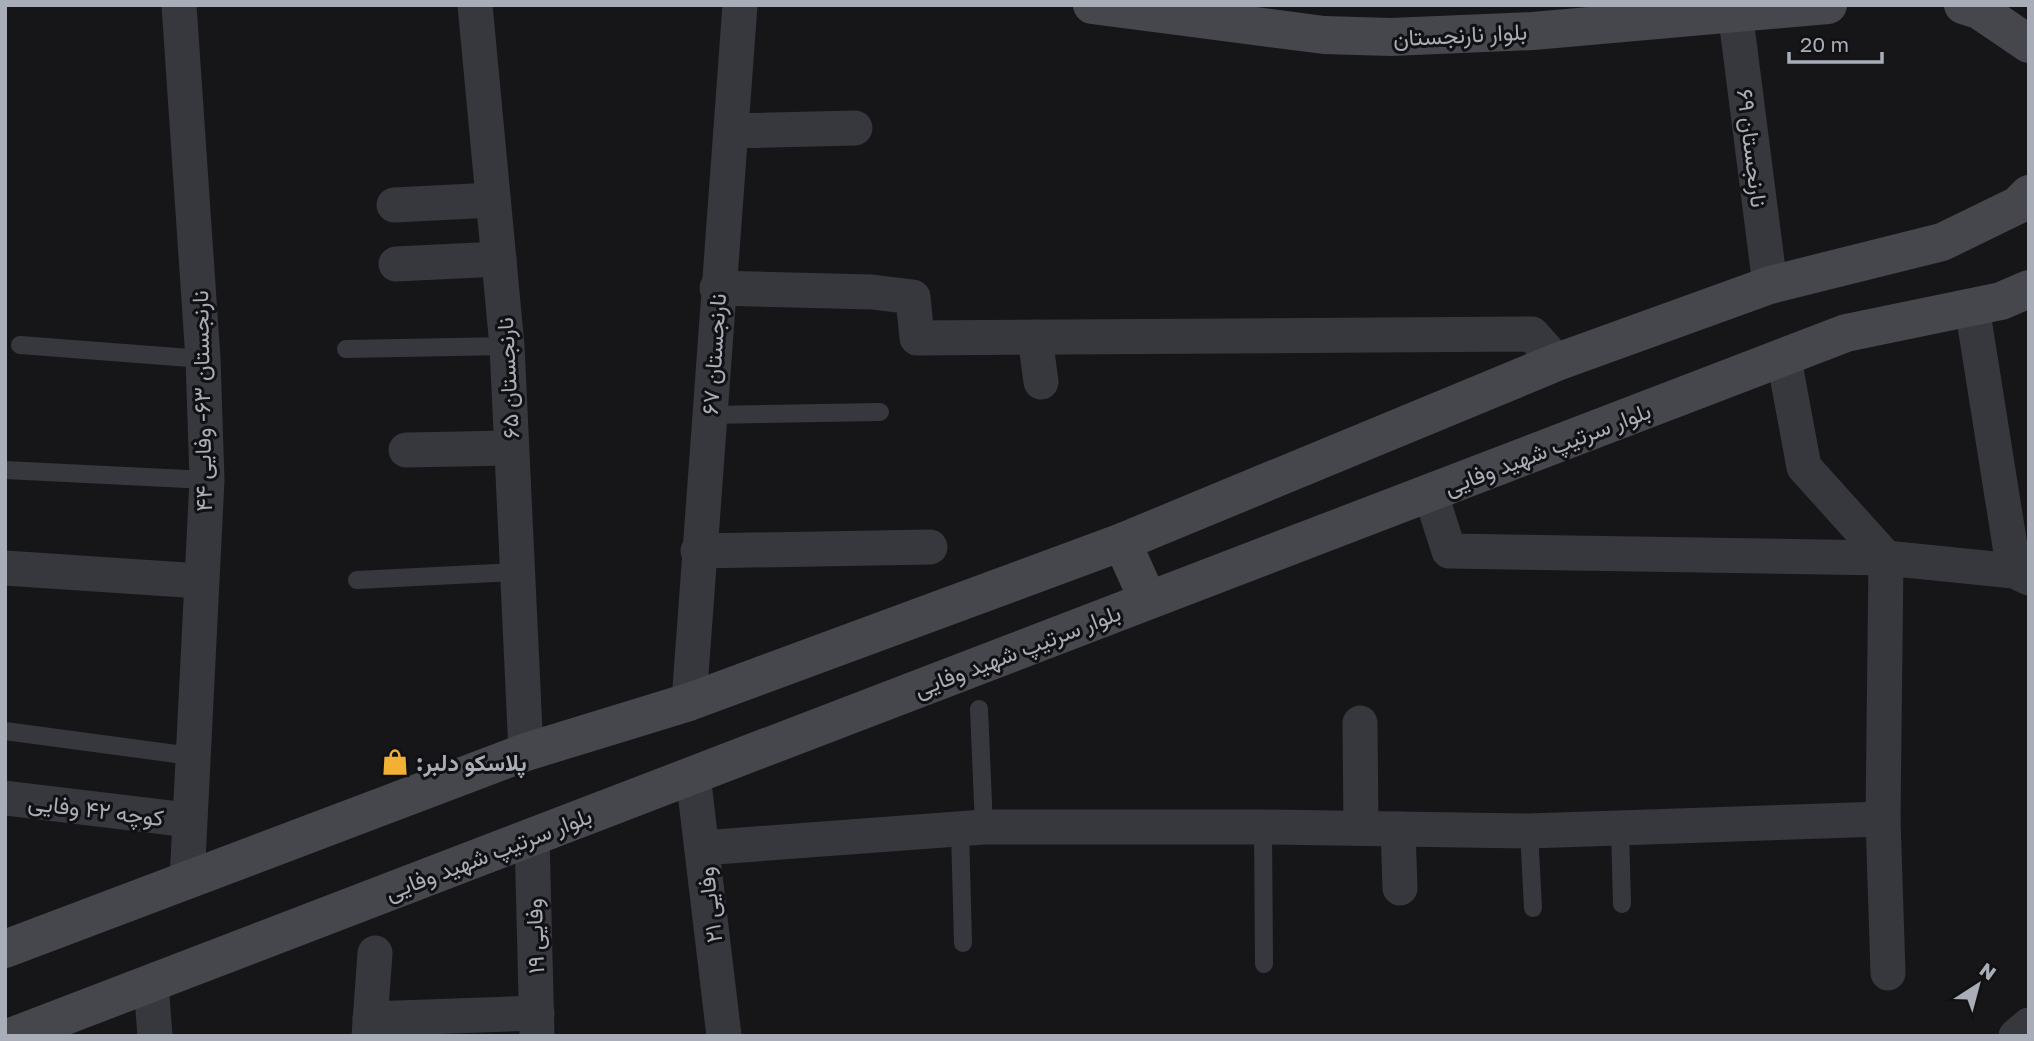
<svg xmlns="http://www.w3.org/2000/svg" width="2034" height="1041" font-family="'Golos Text',Vazirmatn,sans-serif">
<style>
.lines{fill:none;stroke-linecap:round;stroke-linejoin:round}
.lane{stroke:#37383d;stroke-width:18}
.street{stroke:#37383d;stroke-width:35}
.secondary{stroke:#45474d;stroke-width:38}
.labels{text-anchor:middle;dominant-baseline:central;stroke-width:6;stroke-linejoin:round;paint-order:stroke}
.street-label{font-size:23px;fill:#a8adb8;stroke:#111113}
.poi-label{font-size:23px;font-weight:bold;fill:#a8adb8;stroke:#111113;text-anchor:start}
</style>
<rect width="100%" height="100%" fill="#161618"/>
<g class="lines">
<g class="lane">
<polyline points="20,345 203,359"/>
<polyline points="346,349 507,346"/>
<polyline points="709,415 880,412"/>
<polyline points="5,470 207,480"/>
<polyline points="357,580 517,572"/>
<polyline points="979,709 984,827"/>
<polyline points="5,731 191,756"/>
<polyline points="1263,827 1264,964"/>
<polyline points="1620,829 1622,904"/>
<polyline points="960,830 963,943"/>
<polyline points="1529,831 1533,908"/>
</g>
<g class="street">
<polyline points="179,5 203,359 207,480 187,881"/>
<polyline points="475,5 507,346 526,752"/>
<polyline points="1735,11 1770,285"/>
<polyline points="731,131 855,128"/>
<polyline points="394,205 493,200"/>
<polyline points="396,264 499,259"/>
<polyline points="717,288 872,292 913,297 917,338 1532,334 1557,362"/>
<polyline points="1972,307 2014,571"/>
<polyline points="1035,337 1041,382"/>
<polyline points="1784,359 1804,467 1886,558"/>
<polyline points="406,450 511,448"/>
<polyline points="1430,492 1449,551 1886,558 2014,571 2029,578"/>
<polyline points="698,551 930,547"/>
<polyline points="1886,558 1883,819 1888,973"/>
<polyline points="5,568 200,581"/>
<polyline points="689,702 740,5"/>
<polyline points="1360,723 1361,828"/>
<polyline points="693,775 724,1036"/>
<polyline points="5,798 188,820"/>
<polyline points="1398,829 1400,888"/>
<polyline points="532,837 537,1036"/>
<polyline points="702,848 984,827 1263,827 1529,831 1883,819"/>
<polyline points="151,983 155,1036"/>
<polyline points="370,1019 537,1013"/>
<polyline points="369,1036 375,953"/>
<polyline points="2016,1036 2029,1025"/>
</g>
<g class="secondary">
<polyline points="1092,5 1324,35 1391,37 1533,31 1828,5"/>
<polyline points="1963,5 1979,10 2029,44"/>
<polyline points="1122,542 1148,600"/>
<polyline points="5,949 526,752 689,702 1122,542 1557,362 1770,285 1942,242 2018,205 2029,194"/>
<polyline points="13,1036 1846,333 2001,301 2029,289"/>
</g>
</g>
<defs>
<symbol id="shop-bare" viewBox="-9 -9 18 18"><path d="M-5-2.5h2.3a2.7 3.5 0 0 1 5.4 0H5L5.5 6h-11ZM-1.5-2.5h3a1.5 2.3 0 0 0-3 0Z" fill="#f2b134" stroke="#111113" stroke-width="2.5" paint-order="stroke"/></symbol>
</defs>
<g fill-rule="evenodd">
<use href="#shop-bare" x="376" y="743" width="38" height="38"/>
</g>
<g class="labels">
<g class="street-label">
<text transform="translate(1460 34) rotate(-3)">بلوار نارنجستان</text>
<text transform="translate(1753 148) rotate(83)">نارنجستان ۶۹</text>
<text transform="translate(713 354) rotate(-86)">نارنجستان ۶۷</text>
<text transform="translate(507 378) rotate(-93)">نارنجستان ۶۵</text>
<text transform="translate(201 401) rotate(-91)">نارنجستان ۶۳- وفایی ۴۴</text>
<text transform="translate(1547 448) rotate(-21)">بلوار سرتیپ شهید وفایی</text>
<text transform="translate(1017 650) rotate(-21)">بلوار سرتیپ شهید وفایی</text>
<text transform="translate(96 809) rotate(7)">کوچه ۴۲ وفایی</text>
<text transform="translate(488 853) rotate(-21)">بلوار سرتیپ شهید وفایی</text>
<text transform="translate(709 905) rotate(-97)">وفایی ۲۱</text>
<text transform="translate(534 936) rotate(-92)">وفایی ۱۹</text>
</g>
<g class="poi-label">
<text x="416" y="762">:پلاسکو دلبر</text>
</g>
</g>
<rect width="2034" height="1041" fill="none" stroke="#a8adb8" stroke-width="14"/>
<g transform="translate(1978 985) rotate(36)" stroke="#111113" stroke-width="5" paint-order="stroke">
<path d="M0-5L12 26L0 18L-12 26Z" fill="#a8adb8"/>
<text y="-10" font-size="19" font-weight="bold" text-anchor="middle" fill="#a8adb8">N</text>
</g>
<path d="M1789 52v10h93v-10" fill="none" stroke="#a8adb8" stroke-width="3.5"/>
<text x="1800" y="52" font-size="21" fill="#a8adb8" stroke="#111113" stroke-width="5" paint-order="stroke">20 m</text>
</svg>
